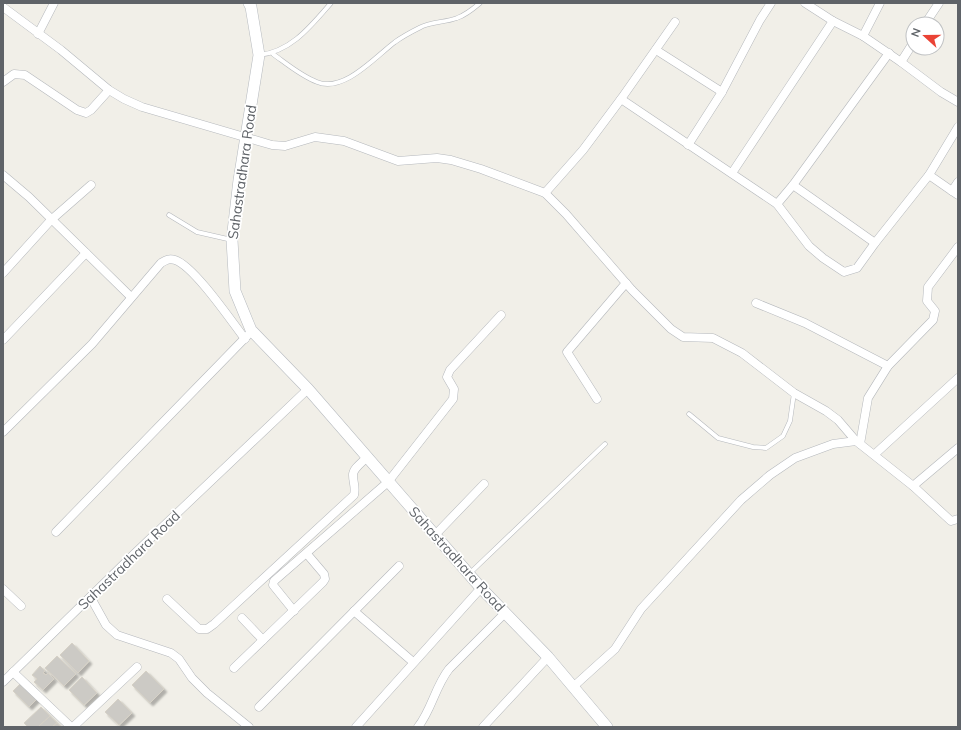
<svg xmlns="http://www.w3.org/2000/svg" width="961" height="730" font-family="Mulish,sans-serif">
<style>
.building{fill:#cccac5;stroke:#d6d1c6;filter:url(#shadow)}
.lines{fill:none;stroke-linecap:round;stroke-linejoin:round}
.service-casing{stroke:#b5b8bc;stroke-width:5}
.minor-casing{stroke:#b5b8bc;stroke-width:9}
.secondary-casing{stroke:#b6babf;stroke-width:12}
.service{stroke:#fff;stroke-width:4}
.minor{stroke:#fff;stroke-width:8}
.secondary{stroke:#fff;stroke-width:11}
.labels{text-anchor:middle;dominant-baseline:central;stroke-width:3.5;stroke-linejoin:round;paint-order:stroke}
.street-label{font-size:14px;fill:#5f6368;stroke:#fff}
</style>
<defs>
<filter id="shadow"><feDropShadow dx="3" dy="3" stdDeviation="1" flood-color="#0004"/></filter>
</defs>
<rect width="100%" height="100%" fill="#f1efe8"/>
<g class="building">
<polygon points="72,643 89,661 78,673 60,655"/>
<polygon points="57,656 76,674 64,686 45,668"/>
<polygon points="40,666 45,671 43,673 46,675 48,673 54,679 43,690 34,682 37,679 32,675"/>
<polygon points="146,671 164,689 150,703 132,685"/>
<polygon points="82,677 97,693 84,705 69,690"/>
<polygon points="22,682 38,698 29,707 13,691"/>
<polygon points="118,699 132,713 119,725 105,712"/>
<polygon points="41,707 50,716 38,727 28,727 24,723"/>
<polygon points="50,716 57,723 52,727 38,727"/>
<polygon points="57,723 61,727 52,727"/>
</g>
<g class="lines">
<defs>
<g id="service">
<path d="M273 54C287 64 301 76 317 82 344 93 375 57 395 42 402 37 411 32 419 28 431 21 444 23 457 18 466 15 473 9 480 3"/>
<path d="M259 55C291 52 311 26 331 3"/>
<polyline points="169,215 197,232 232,240"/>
<polyline points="689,414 718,438 753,447 766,448 783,436 790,421 794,393"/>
<polyline points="469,574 605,444"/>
</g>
<g id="minor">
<polyline points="805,3 833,21"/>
<polyline points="3,7 61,50 109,90 124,99 142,107 272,145 285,146 315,137 344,141 398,161 437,158 451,160 481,169 545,193 566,214 632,290 671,329 683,337 713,338 742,353 794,393 826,411 838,420 856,441"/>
<polyline points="925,24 939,3"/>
<polyline points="38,34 54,3"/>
<polyline points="863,36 880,3"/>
<polyline points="656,50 722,92"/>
<polyline points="901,62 941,92 958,102"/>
<polyline points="3,82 14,74 25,75 77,110 86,113 91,110 109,90"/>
<polyline points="621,99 675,22"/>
<polyline points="688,145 722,92 760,20 771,3"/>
<polyline points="732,173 833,21 863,36 901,62 913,43"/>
<polyline points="3,175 29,197 131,297"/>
<polyline points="958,182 952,191 958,195"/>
<polyline points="793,185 875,243"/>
<polyline points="952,191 929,175 958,127"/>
<polyline points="545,193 583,150 621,99 777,204 809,246 823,258 844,272 857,268 875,243 929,175"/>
<polyline points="777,204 793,185 889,53"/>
<polyline points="3,273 51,220 91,185"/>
<polyline points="756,303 805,323 888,366"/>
<polyline points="3,340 86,253"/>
<polyline points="597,399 567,352 626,283"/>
<path d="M3 432 92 344 161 263C166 260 169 258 175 260 194 266 232 322 245 339"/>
<polyline points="860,444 913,486 951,521 958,519"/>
<polyline points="875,454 958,378"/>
<polyline points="913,486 958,448"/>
<polyline points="56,532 247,336"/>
<polyline points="435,535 484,484"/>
<polyline points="3,589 21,606"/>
<polyline points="91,598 106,625 117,635 171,653 179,659 192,678 207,693 249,727"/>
<path d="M167 599 199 629H207L214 624 354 495C356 487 353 483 353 475 353 468 363 462 367 457"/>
<polyline points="294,611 273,585 274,581 388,482 453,399 454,389 447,377 450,370 501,315"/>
<polyline points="354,611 413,662"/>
<polyline points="242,618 263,640"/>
<polyline points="234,668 323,582 325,579 324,574 307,554"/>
<polyline points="13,672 71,727"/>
<polyline points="3,682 134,554 308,389"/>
<polyline points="573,687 615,649 641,609 741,500 770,475 795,458 833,444 856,441 860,444 868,398 888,366 933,320 935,311 927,301 928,287 958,247"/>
<polyline points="259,707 399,566"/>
<polyline points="73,727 137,667"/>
<polyline points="356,727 481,588"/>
<path d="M418 727C432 709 435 687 449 669L505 613"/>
<polyline points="483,727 548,657"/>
</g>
<polyline id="secondary" points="249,3 251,7 259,55 239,180 232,240 235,291 251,330 308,389 481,588 548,657 607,727"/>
</defs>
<use href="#service" class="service-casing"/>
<use href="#minor" class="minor-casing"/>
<use href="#secondary" class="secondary-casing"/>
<use href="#service" class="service"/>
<use href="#minor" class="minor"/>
<use href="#secondary" class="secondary"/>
</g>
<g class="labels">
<g class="street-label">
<text transform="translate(242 172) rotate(-82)">Sahastradhara Road</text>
<text transform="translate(457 559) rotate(48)">Sahastradhara Road</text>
<text transform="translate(129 560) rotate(-44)">Sahastradhara Road</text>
</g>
</g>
<rect width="961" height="730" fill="none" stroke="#5f6368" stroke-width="8"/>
<g transform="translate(925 36) rotate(291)"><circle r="19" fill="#ffffff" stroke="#bfc1c3"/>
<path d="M0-3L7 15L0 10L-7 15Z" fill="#ea4335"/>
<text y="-6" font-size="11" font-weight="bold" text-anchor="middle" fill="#5f6368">N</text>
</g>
</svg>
